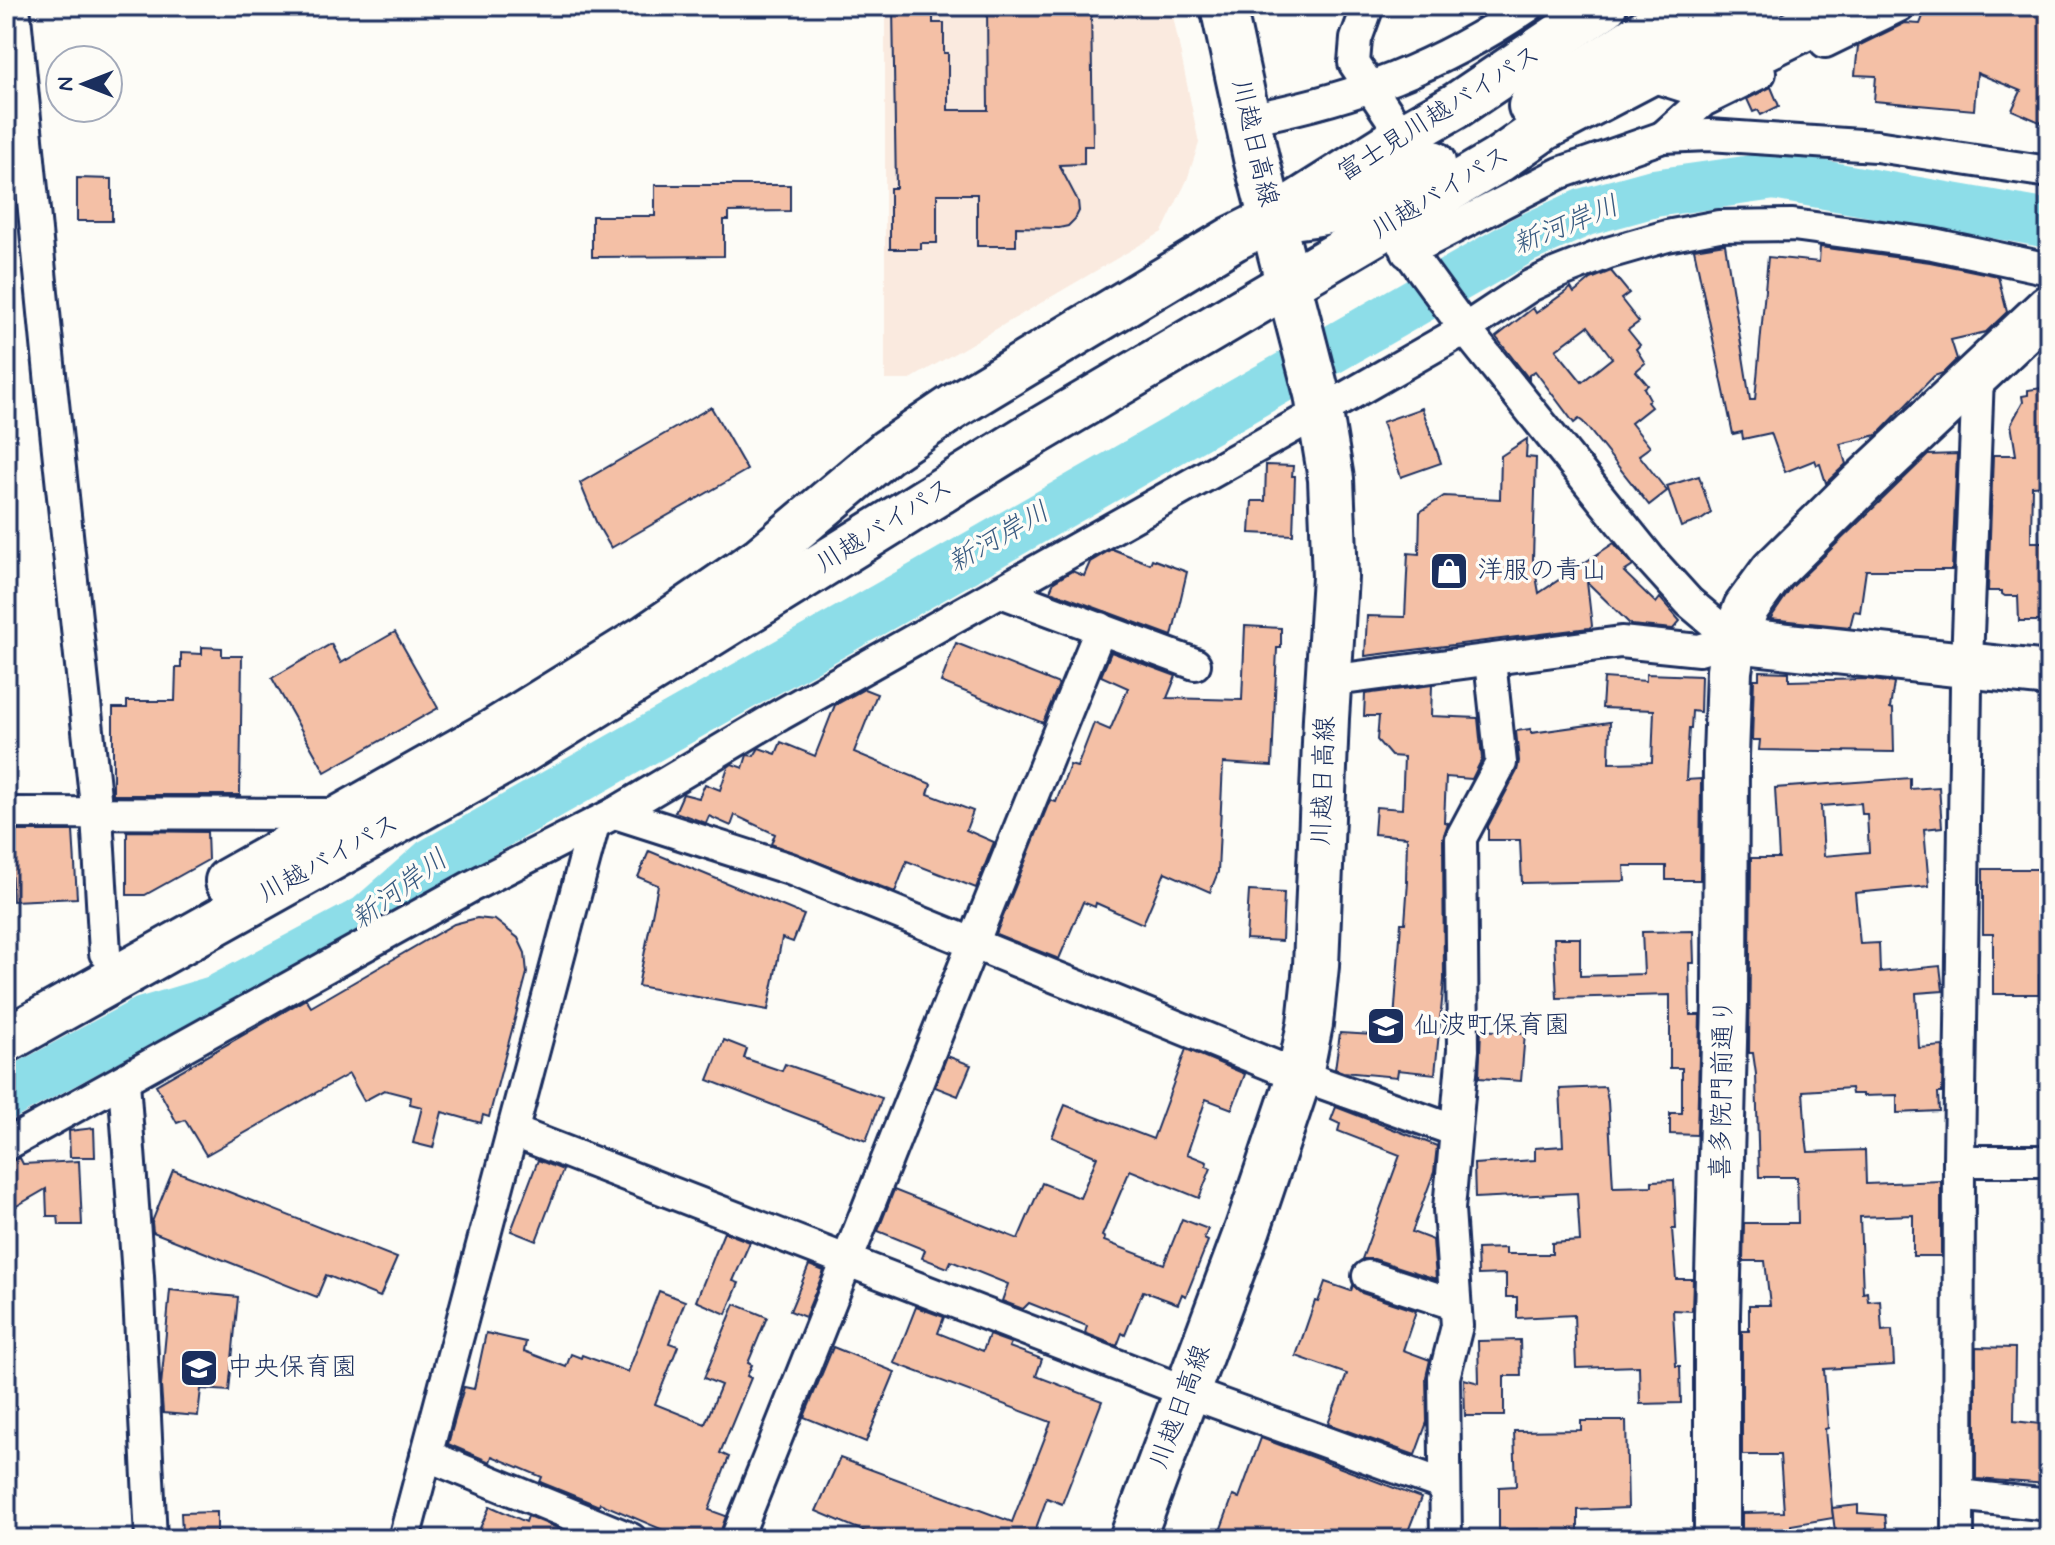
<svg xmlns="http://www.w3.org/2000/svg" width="2055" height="1545" font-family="Mynerve,'Klee One',sans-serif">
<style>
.built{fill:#faeadf}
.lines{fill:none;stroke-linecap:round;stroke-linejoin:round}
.river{stroke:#8ddde8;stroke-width:48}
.building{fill:#f4c0a6;stroke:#1b2f5e;stroke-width:2;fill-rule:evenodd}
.street-casing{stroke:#1b2f5e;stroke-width:36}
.secondary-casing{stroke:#1b2f5e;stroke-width:50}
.primary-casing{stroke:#1b2f5e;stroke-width:50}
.highway-casing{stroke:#1b2f5e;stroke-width:50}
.street{stroke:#fdfcf7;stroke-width:30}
.secondary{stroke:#fdfcf7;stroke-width:44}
.primary{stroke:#fdfcf7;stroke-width:44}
.highway{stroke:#fdfcf7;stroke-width:44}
.labels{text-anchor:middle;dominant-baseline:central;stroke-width:7;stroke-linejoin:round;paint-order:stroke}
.street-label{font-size:26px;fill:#1b2f5e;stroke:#fdfcf7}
.poi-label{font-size:26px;fill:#1b2f5e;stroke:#fdfcf7;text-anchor:start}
.water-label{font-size:28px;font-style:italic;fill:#385a80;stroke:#fdfcf7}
</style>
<rect width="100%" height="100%" fill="#fdfcf7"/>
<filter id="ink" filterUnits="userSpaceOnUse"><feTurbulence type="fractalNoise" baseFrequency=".0125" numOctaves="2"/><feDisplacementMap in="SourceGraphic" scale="16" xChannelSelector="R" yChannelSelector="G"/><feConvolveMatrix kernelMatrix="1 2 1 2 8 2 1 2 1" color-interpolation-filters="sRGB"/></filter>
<g filter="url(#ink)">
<polygon class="built" points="885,6 1171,6 1199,143 1187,180 1162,232 909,380 885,380"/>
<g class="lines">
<polyline class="river" points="6,1096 144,1021 217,999 367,919 432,862 920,586 1525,239 1585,212 1654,193 1774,176 2049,224"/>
</g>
<g class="building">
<polygon points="893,6 933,6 933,23 944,23 944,53 948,53 948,110 988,110 987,6 1091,6 1093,146 1084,146 1084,164 1059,165 1078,201 1079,211 1075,219 1068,226 1059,228 1016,227 1016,246 977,246 977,194 937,194 937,243 921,243 921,249 890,249 890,188 896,188"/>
<polygon points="1927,6 2049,6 2049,126 2012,110 2021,91 1977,73 1974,110 1874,101 1876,76 1855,75 1858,46 1905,23 1920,24"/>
<polygon points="1771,87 1779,106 1761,115 1758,110 1753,112 1747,99"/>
<polygon points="77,178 112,179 112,221 77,221"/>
<polygon points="655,185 790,185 790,211 729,212 729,220 724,220 724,256 592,257 592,216 655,216"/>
<polygon points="1725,244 1750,400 1755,400 1768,257 1819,262 1820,247 1930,262 1998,276 2007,312 1986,332 1951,340 1957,359 1943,373 1934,376 1877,435 1840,444 1846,464 1826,483 1820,464 1817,465 1815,460 1785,472 1771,433 1743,439 1742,432 1733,434 1694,249"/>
<path d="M1611 271 1629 293 1621 299 1639 322 1628 330 1640 345 1636 349 1645 363 1636 371 1648 385 1644 388 1650 399 1647 402 1651 407 1631 423 1650 447 1639 455 1667 491 1649 505 1583 422 1579 419 1574 423 1535 371 1529 375V379L1496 337 1533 308 1536 313 1571 288 1574 293 1591 279ZM1588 326 1612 358 1582 382 1556 350Z"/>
<polygon points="2049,387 2049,485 2032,486 2031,535 2031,542 2049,542 2049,621 2019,621 2018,596 2005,596 2002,594 2002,591 1988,591 1993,455 2016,455 2011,424 2023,402 2022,396 2028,395 2028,390"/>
<polygon points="711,407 747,470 611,548 597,524 580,483"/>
<polygon points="1422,408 1441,463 1401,477 1382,422"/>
<polygon points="1527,439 1526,457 1536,458 1533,559 1539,593 1614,543 1633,566 1624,572 1656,603 1660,598 1680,621 1673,629 1631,625 1587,582 1592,626 1589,628 1365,656 1367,616 1405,617 1408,553 1419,554 1420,512 1444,496 1500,499 1501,456"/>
<polygon points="1957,454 1952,570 1866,570 1860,612 1854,611 1850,627 1770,619 1792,587 1928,455"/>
<polygon points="1266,465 1293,466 1292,476 1295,476 1293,535 1250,533 1252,501 1265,501"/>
<polygon points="1699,476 1711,513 1701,520 1681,527 1667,486"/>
<polygon points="1112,549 1150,564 1152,559 1187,572 1172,636 1050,591 1054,582 1072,571 1084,576 1090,562"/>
<polygon points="1245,626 1281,628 1281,648 1277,648 1272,766 1223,763 1218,872 1210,892 1165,872 1143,924 1096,903 1095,907 1083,902 1059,959 996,934 1050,800 1056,802 1070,765 1077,767 1094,723 1110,730 1128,688 1101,676 1111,652 1176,676 1167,698 1242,700"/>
<polygon points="395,632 438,708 325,772 272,678 331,644 341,663"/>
<polygon points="956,643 1059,684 1043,723 941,682"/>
<polygon points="202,647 222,648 222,656 242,656 240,795 113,795 113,708 127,708 127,701 175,701 176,668 181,668 181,653 202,654"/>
<polygon points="1759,671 1789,672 1789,681 1866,679 1894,683 1890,708 1893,709 1894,752 1759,750 1760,740 1752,740 1754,679 1759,679"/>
<polygon points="1646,674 1701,676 1700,712 1692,711 1691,728 1689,728 1686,780 1701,779 1700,880 1666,880 1666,866 1624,866 1625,881 1522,883 1520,840 1488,840 1488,826 1517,771 1519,761 1516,731 1531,729 1531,733 1610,722 1609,763 1652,762 1654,710 1602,708 1604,678 1646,681"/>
<polygon points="1432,685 1431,716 1478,718 1482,759 1472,779 1446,777 1444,822 1448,823 1443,838 1444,980 1435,1074 1398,1070 1397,1077 1343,1072 1335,1069 1340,1033 1374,1035 1377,1019 1394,1021 1401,923 1405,923 1408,881 1406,881 1407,837 1374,834 1376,807 1402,809 1404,757 1391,756 1377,740 1379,716 1364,716 1365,694"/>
<polygon points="864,689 877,694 854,752 931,784 928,794 973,811 966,830 994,842 976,888 907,861 895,892 771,844 775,834 735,815 731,826 709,816 706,823 675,812 683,794 699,798 705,784 720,790 728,767 732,764 743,768 747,755 754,756 759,748 776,754 781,742 815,756 835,705"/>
<path d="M1910 778V789L1939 787 1942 827 1924 829 1929 886 1855 893 1860 944 1879 943 1880 972 1940 966 1943 991 1916 993 1919 1048 1943 1046 1942 1093H1938L1939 1111 1897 1113V1095L1863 1096V1094H1852L1851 1088 1803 1091 1806 1137 1808 1152 1865 1150 1866 1184 1941 1181V1256H1913V1215L1860 1217 1863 1293 1867 1292 1868 1301 1880 1300 1882 1331 1892 1330 1894 1365 1824 1369 1828 1428 1825 1429 1833 1518 1791 1525V1539H1742V1513L1784 1512 1780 1455H1742V1331H1749V1305H1770L1765 1261H1743L1744 1223H1798L1797 1177H1759L1756 1074 1753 1053H1749L1751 858H1779L1775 788ZM1861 803 1862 814H1867L1869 852 1824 856 1821 806Z"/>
<polygon points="9,831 73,831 77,898 13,901"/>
<polygon points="127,831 207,832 208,860 145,895 127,895"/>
<polygon points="649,851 804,915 793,942 782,938 768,1010 638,986 658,885 638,877"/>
<polygon points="1983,869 2049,869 2049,975 2039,975 2039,994 1993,994 1993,934 1983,934"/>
<polygon points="1249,891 1284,893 1282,941 1246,939"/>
<polygon points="477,918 495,920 518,938 525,953 527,973 489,1117 483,1115 481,1123 442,1112 433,1148 413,1143 422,1107 410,1104 411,1097 384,1090 364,1101 349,1074 206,1155 185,1120 177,1123 156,1085 306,999 311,1007 454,924"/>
<polygon points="1693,931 1694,963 1689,963 1690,1015 1700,1015 1697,1135 1670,1134 1670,1113 1682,1113 1682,1068 1670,1068 1670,995 1557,998 1554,938 1580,938 1580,976 1644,974 1642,932"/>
<polygon points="1481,1030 1525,1033 1521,1081 1479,1078"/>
<polygon points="724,1040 747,1049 744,1058 782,1071 785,1064 882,1098 866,1141 708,1080"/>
<polygon points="1186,1049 1245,1074 1232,1109 1206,1099 1187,1154 1207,1162 1206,1166 1211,1168 1199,1198 1130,1170 1102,1236 1105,1238 1104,1241 1164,1264 1182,1219 1208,1229 1204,1239 1208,1241 1186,1296 1182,1294 1178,1304 1143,1291 1125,1335 1122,1333 1117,1346 1085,1333 1087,1326 1029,1303 1023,1309 1002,1301 1008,1284 951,1261 948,1268 922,1258 925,1250 878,1231 894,1190 1018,1239 1042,1183 1080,1198 1097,1157 1052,1137 1065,1105 1153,1139"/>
<polygon points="947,1056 971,1065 958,1096 935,1087"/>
<polygon points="1605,1087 1608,1101 1613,1187 1652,1186 1652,1181 1674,1180 1676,1229 1672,1229 1676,1279 1693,1279 1692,1311 1673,1310 1676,1366 1680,1366 1681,1403 1640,1404 1639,1366 1576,1368 1574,1315 1517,1318 1517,1297 1506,1297 1506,1274 1478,1275 1477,1249 1506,1248 1506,1254 1552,1254 1552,1243 1580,1241 1577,1193 1475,1198 1474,1164 1535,1160 1535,1148 1563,1146 1560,1089"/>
<polygon points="1336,1107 1437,1146 1434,1172 1412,1232 1433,1240 1436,1279 1374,1259 1362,1259 1400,1155 1338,1131 1340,1124 1331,1120"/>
<polygon points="94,1128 95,1157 70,1157 69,1131"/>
<polygon points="20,1158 23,1164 79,1161 82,1225 59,1225 58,1216 47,1216 46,1189 6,1212 6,1163"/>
<polygon points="538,1160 563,1170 536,1241 511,1231"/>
<polygon points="173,1170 397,1258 380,1297 326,1275 317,1297 153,1232 152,1222"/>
<polygon points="724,1232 750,1242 733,1281 739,1283 726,1314 696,1301"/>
<polygon points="809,1265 824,1271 805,1317 790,1311"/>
<polygon points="1325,1282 1351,1291 1353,1285 1362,1293 1416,1311 1403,1350 1430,1360 1426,1377 1427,1422 1415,1455 1328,1424 1347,1374 1296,1356 1315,1301 1318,1302"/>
<polygon points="170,1290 238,1297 229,1391 201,1389 198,1416 163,1413 161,1386"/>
<polygon points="659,1291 685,1301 669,1343 678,1346 655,1404 705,1424 721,1385 704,1378 735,1304 767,1317 748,1363 752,1365 747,1376 751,1378 720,1453 729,1457 709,1510 726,1516 718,1539 684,1539 600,1503 599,1506 540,1482 542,1477 492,1456 490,1462 448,1444 464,1387 474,1389 486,1333 526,1342 524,1351 566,1367 571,1354 581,1358 582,1355 628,1372"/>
<polygon points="916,1307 944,1317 938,1333 983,1351 989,1335 1011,1343 1009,1347 1042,1359 1036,1376 1102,1401 1062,1504 1047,1498 1035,1531 1052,1539 882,1539 816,1511 840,1458 1012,1522 1051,1422 894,1363"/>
<polygon points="1520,1340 1521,1376 1504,1376 1504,1416 1465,1416 1464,1379 1479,1383 1478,1341"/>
<polygon points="833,1347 895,1372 866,1442 804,1417"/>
<polygon points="1976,1347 2015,1348 2014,1421 2049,1425 2049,1484 1976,1479"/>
<polygon points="1581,1421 1626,1421 1628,1508 1578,1510 1578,1539 1539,1539 1539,1529 1499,1530 1499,1487 1516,1486 1514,1431 1581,1430"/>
<polygon points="1261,1438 1421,1498 1405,1539 1217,1539 1233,1496 1239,1498"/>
<polygon points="1858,1505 1858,1513 1885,1515 1887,1535 1836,1539 1832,1508"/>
<polygon points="490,1506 526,1522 528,1516 584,1539 475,1539"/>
<polygon points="217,1512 217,1539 192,1539 192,1536 186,1536 186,1532 182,1532 181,1513"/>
</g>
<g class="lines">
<defs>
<g id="street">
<polyline points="14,6 51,384 97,815 105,953"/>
<polyline points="1368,6 1356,39 1354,63 1403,136"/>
<polyline points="1825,42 1899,6"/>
<path d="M1247 119C1355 99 1437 68 1529 6"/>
<polyline points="1663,137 1703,101 1760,73"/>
<polyline points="1398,237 1465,329 1650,559 1689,602 1734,640"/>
<polyline points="1407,252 1560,173 1663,137 1709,135 1876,146 2049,172"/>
<polyline points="1001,592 1195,664"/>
<polyline points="1328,681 1621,642 1699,650 1734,640"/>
<polyline points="6,813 343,814"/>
<polyline points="615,813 790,869 1277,1067 1442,1126 1456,1129"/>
<polyline points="124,1081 138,1276 151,1539"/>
<polyline points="512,1131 1187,1392 1444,1485"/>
<polyline points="6,1145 470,887 615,813 780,715 1348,396 1465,329 1530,286 1557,273 1608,253 1667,236 1719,226 1793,225 1933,244 2049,269"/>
<polyline points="1959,1161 2049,1161"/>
<polyline points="1368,1276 1454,1304"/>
<polyline points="426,1455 631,1539"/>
<polyline points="1958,1495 2049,1505"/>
<polyline points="404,1539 594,824"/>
<path d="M736 1539C858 1235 976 931 1101 628"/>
<polyline points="1446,1539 1444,1377 1457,1326 1449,1209 1463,1050 1461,838 1501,763 1490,661"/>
<polyline points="1958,1539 1959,1161 1966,687 1978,376"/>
</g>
<g id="secondary">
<polyline points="1734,640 2049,674"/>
<polyline points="1717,1539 1717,1315 1725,1003 1726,756 1729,671 1734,640 1746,608 1773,571 1861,484 2049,307"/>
</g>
<polyline id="primary" points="1132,1539 1248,1228 1300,1074 1310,1024 1316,966 1326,718 1335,577 1331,479 1317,394 1256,158 1223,6"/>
<g id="highway">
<polyline points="1655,70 1687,80 1695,79 1742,59 1849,6"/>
<polyline points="1531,106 1685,6"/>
<path d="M1290 217C1353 211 1380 195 1433 163"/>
<polyline points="228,881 493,732 648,636 759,560 887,452 955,406 1234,238 1272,219 1403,136 1457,105 1604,6"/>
<polyline points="6,1040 519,753 1033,434 1497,161 1544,128 1655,70 1760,6"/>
</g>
</defs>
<use href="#street" class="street-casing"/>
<use href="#secondary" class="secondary-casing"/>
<use href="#primary" class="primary-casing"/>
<use href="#highway" class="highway-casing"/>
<use href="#street" class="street"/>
<use href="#secondary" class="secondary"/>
<use href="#primary" class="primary"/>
<use href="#highway" class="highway"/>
</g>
</g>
<defs>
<symbol id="shop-square" viewBox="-11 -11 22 22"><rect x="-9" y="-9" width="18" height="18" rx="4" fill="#1b2f5e" stroke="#fdfcf7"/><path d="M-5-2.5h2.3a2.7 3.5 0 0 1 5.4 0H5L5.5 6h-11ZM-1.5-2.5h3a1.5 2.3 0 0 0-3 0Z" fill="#fff"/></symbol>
<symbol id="school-square" viewBox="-11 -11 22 22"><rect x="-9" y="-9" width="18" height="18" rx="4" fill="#1b2f5e" stroke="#fdfcf7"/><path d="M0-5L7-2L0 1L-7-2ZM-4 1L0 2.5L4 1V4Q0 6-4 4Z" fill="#fff"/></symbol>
</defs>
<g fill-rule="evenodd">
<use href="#shop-square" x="1427" y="549" width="44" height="44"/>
<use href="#school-square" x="1364" y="1004" width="44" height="44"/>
<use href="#school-square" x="177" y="1346" width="44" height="44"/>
</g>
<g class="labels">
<g class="street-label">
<text transform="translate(1439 114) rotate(-32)">富士見川越バイパス</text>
<text transform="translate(1254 143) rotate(77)">川越日高線</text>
<text transform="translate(1441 193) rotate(-31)">川越バイパス</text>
<text transform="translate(885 526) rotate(-32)">川越バイパス</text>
<text transform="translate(1324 781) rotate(-88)">川越日高線</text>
<text transform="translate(329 859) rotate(-29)">川越バイパス</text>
<text transform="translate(1723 1089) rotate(-89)">喜多院門前通り</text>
<text transform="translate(1181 1407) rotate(-70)">川越日高線</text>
</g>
<g class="poi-label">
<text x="1477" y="571">洋服の青山</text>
<text x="1414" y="1026">仙波町保育園</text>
<text x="227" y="1368">中央保育園</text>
</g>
<g class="water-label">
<text transform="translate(1566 226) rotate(-22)">新河岸川</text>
<text transform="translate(999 538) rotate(-30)">新河岸川</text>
<text transform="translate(400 890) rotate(-37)">新河岸川</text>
</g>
</g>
<rect width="2055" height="1545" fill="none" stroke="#fdfcf7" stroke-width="32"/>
<rect x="16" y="16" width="2023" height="1513" fill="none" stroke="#1b2f5e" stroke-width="3" filter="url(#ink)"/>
<g transform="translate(84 84) rotate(270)"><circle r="38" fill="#fdfcf7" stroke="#a3aaba" stroke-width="2"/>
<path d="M0-6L14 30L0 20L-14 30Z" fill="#1b2f5e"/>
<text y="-12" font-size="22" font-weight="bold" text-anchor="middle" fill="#1b2f5e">N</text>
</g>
</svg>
